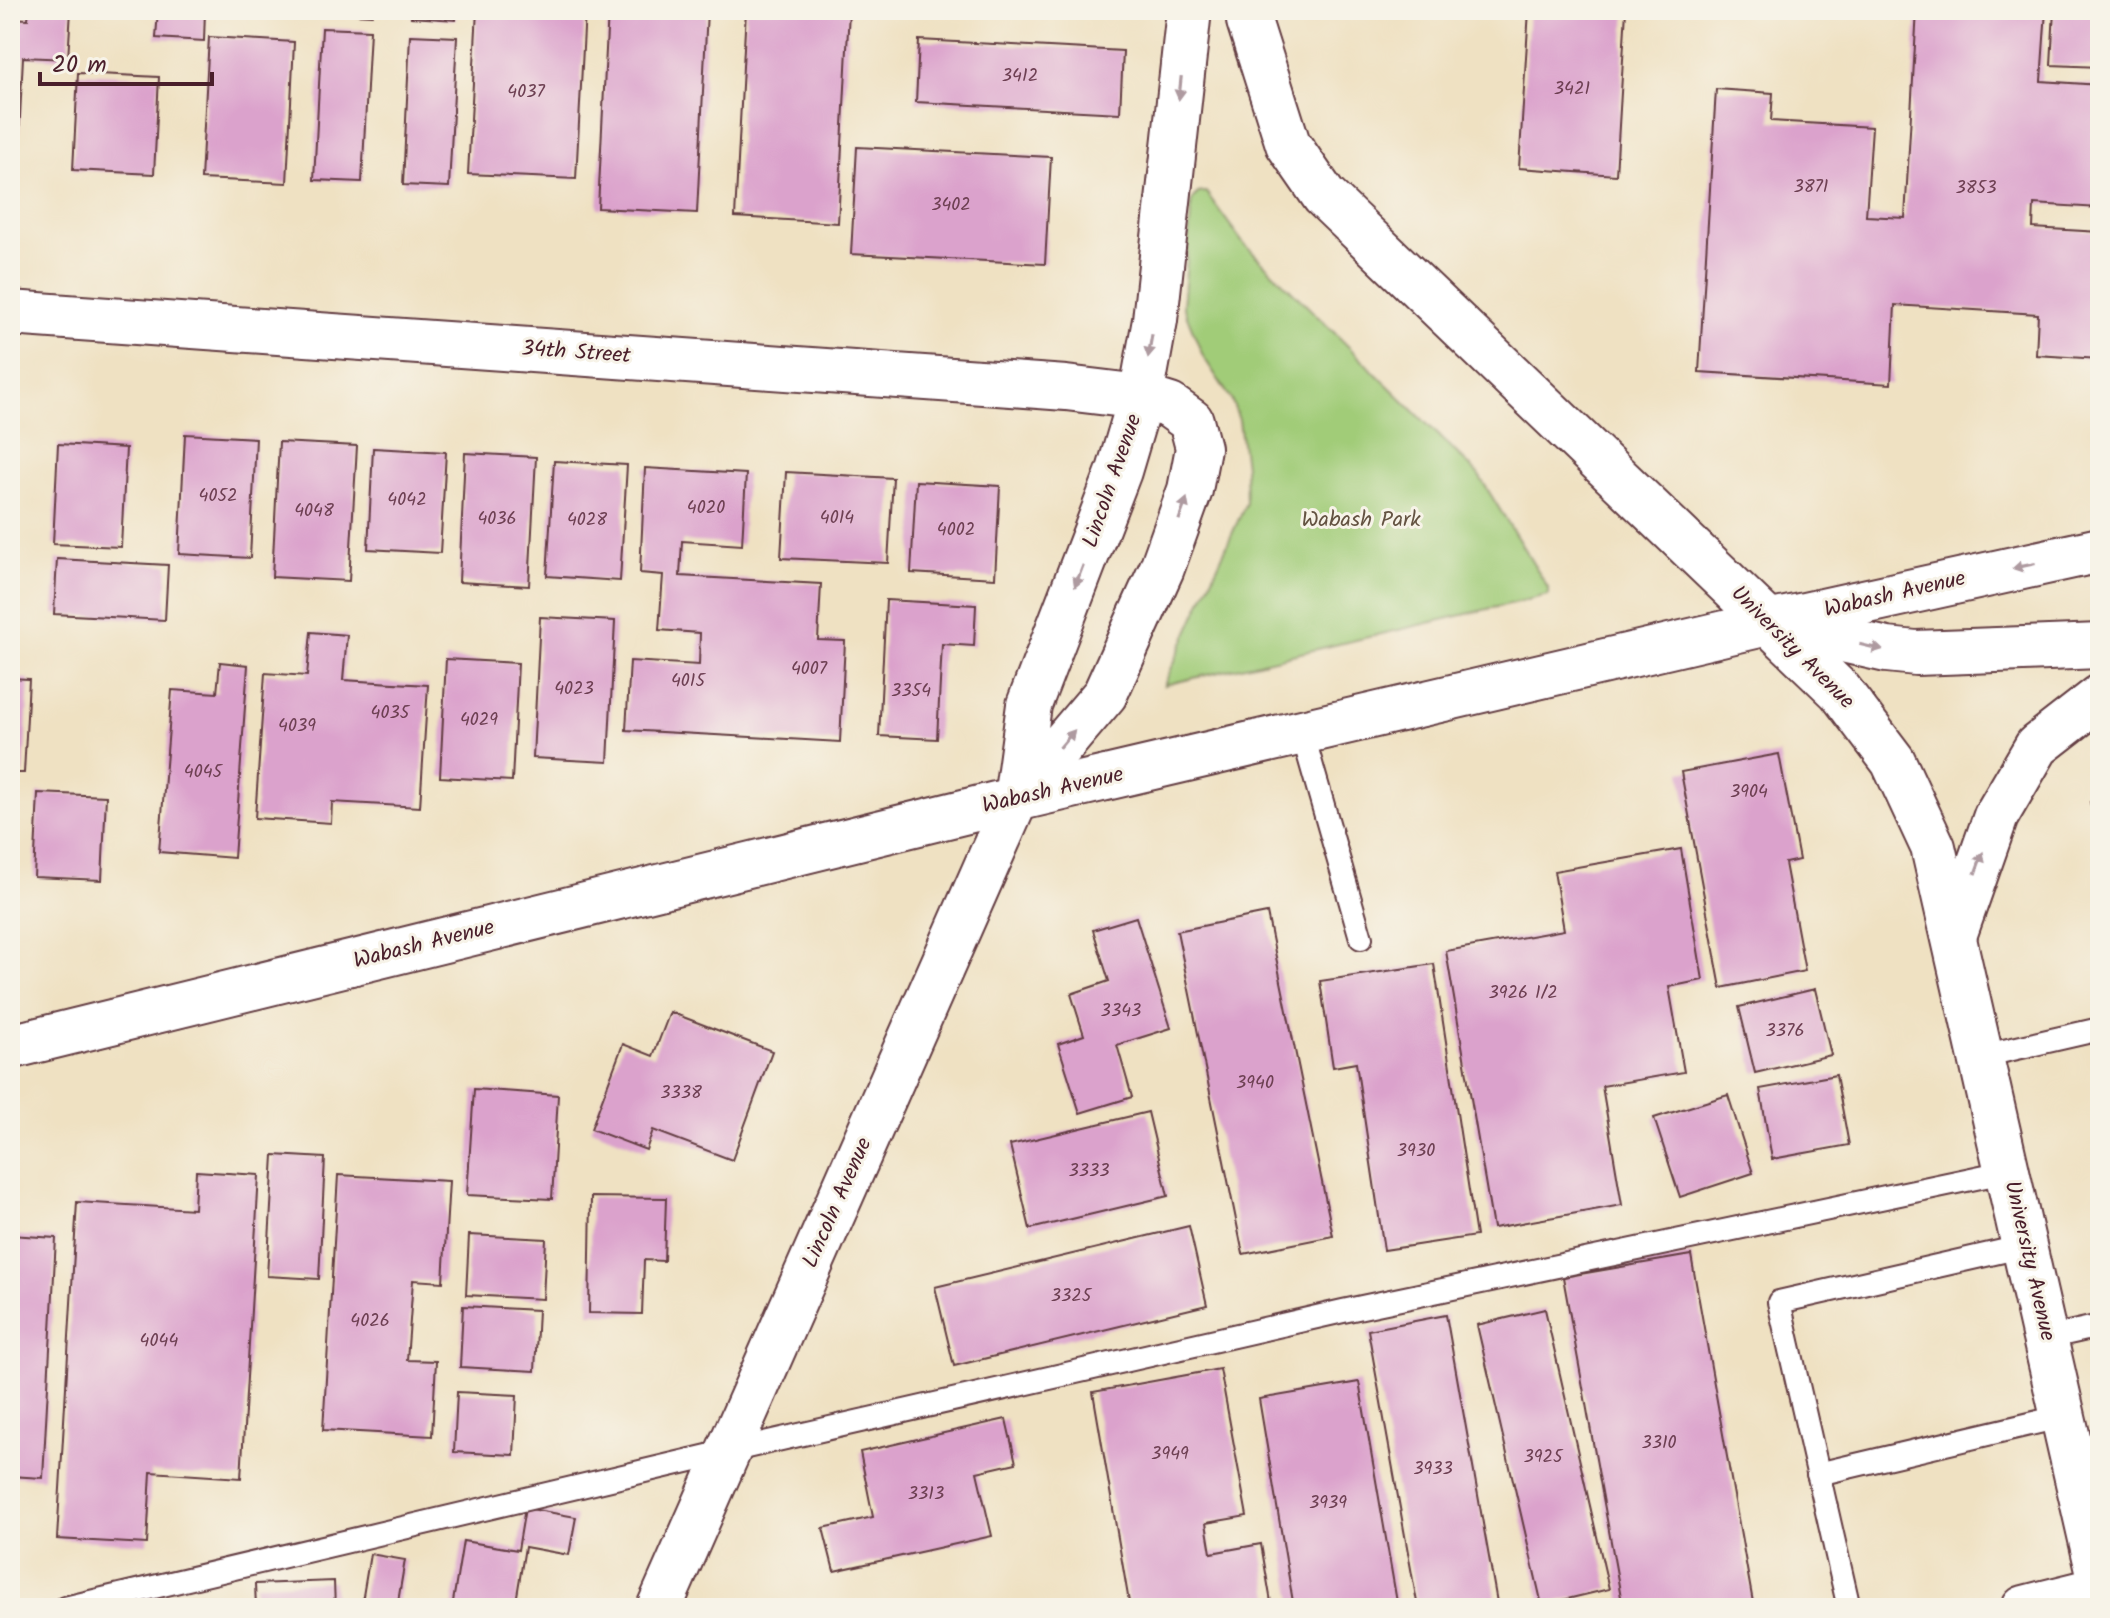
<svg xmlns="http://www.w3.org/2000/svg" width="2110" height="1618" font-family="Kalam,sans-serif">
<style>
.green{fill:#a1cc78;stroke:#767652;stroke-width:2}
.building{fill:#dba2cc}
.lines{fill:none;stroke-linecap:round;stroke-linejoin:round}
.lane-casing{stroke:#633c42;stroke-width:26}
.street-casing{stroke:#633c42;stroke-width:48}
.secondary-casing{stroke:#633c42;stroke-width:48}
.primary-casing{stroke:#633c42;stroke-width:48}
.highway-casing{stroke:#633c42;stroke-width:48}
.lane{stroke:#fff;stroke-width:22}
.street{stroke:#fff;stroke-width:44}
.secondary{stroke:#fff;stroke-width:44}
.primary{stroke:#fff;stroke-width:44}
.highway{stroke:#fff;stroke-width:44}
.oneway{fill:#ae9aa0}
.labels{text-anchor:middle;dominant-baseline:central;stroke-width:6;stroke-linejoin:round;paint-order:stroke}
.number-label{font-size:18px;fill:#6e4053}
.street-label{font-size:22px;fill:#4a1f2b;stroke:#f7f3e8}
.park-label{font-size:22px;fill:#645342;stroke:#f7f3e8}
</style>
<rect width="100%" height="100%" fill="#f7f3e8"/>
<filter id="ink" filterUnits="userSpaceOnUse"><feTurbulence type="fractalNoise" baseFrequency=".0125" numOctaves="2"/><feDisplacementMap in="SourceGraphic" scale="16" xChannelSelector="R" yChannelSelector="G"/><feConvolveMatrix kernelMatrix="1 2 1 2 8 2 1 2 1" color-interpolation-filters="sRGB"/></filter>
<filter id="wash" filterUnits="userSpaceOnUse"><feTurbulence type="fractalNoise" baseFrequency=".006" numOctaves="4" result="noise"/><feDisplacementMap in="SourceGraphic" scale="32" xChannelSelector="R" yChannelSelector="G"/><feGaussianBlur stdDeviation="1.8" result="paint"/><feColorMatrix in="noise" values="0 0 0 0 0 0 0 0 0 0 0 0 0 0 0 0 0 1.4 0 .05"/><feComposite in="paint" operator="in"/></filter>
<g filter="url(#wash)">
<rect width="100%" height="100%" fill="#efe1c2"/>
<polygon class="green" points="1206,192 1243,243 1478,474 1548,588 1548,595 1164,685 1246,503 1245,466 1239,420 1231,399 1203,356 1183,306 1192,201 1198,193"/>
<g id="blocks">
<g class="building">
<polygon points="29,10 71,10 68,59 23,57 18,156 10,156 10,18 28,19"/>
<polygon points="158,10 205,10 204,41 156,38"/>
<polygon points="319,10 373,10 372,15 319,12"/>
<polygon points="412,10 456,10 456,20 411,17"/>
<polygon points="477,10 585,10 576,179 468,174"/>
<polygon points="608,10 707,10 697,213 598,208"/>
<polygon points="746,10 849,10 838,223 735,217"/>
<polygon points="1529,10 1626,10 1616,175 1519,168"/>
<polygon points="1917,10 2046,10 2041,81 2100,85 2100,208 2034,204 2033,228 2100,232 2100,359 2036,355 2038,314 1895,305 1891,384 1699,372 1716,89 1773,93 1771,121 1872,127 1866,216 1905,218"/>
<polygon points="2054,10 2100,10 2100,67 2051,65"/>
<polygon points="322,28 370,30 362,182 314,180"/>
<polygon points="410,35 457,37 449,187 403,185"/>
<polygon points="209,37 294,42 287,183 201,179"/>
<polygon points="919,40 1123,51 1120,113 916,102"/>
<polygon points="78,73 159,77 154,174 73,170"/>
<polygon points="857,147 1051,157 1045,264 851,254"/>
<polygon points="185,434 256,438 250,558 179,554"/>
<polygon points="10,442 15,442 12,477 10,477"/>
<polygon points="279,442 357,446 349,581 272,577"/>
<polygon points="58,444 126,448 121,547 53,544"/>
<polygon points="373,448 446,452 440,553 368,549"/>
<polygon points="465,453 536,457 529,586 459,582"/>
<polygon points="554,461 627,465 620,581 547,576"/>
<polygon points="645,468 746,474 742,545 682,541 680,576 821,584 818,640 845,641 840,742 626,730 630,661 699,665 700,633 659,630 663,575 640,573"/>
<polygon points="786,472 893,478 888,563 781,558"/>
<polygon points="916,481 1000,486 995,578 911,573"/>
<polygon points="57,559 168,565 165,620 54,614"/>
<polygon points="886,600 976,605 974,646 942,644 937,739 879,736"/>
<polygon points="540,617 615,621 608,762 533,758"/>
<polygon points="311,632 347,635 343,680 428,685 420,807 332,802 331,823 255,818 265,673 307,676"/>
<polygon points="446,659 518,663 512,781 440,777"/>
<polygon points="220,662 248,665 234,858 159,852 172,690 217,693"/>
<polygon points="10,678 29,679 24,773 10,773"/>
<polygon points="1779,754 1799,860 1785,863 1805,971 1721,988 1681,772"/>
<polygon points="38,793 106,796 102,880 34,877"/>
<polygon points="2100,800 2100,840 2099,840 2090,802"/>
<polygon points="1681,849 1703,980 1669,987 1684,1072 1602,1086 1622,1205 1493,1228 1446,951 1564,930 1554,871"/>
<polygon points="1267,913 1333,1236 1243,1254 1177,931"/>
<polygon points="1136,917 1171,1028 1117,1045 1132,1097 1080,1113 1058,1044 1084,1035 1071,994 1109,981 1093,930"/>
<polygon points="1434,964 1476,1236 1384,1250 1356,1063 1333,1067 1320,981"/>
<polygon points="1815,989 1831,1055 1755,1073 1739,1007"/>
<polygon points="670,1012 772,1051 732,1160 653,1130 646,1150 591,1129 623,1044 653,1056"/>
<polygon points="1836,1075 1849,1145 1772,1159 1760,1089"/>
<polygon points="474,1089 558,1095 552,1199 467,1195"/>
<polygon points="1728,1095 1753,1173 1680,1197 1654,1118"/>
<polygon points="1148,1112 1168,1196 1030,1229 1010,1145"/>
<polygon points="274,1155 325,1158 319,1279 267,1276"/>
<polygon points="196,1171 259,1175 241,1478 151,1472 147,1544 57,1539 77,1202 194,1209"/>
<polygon points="338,1175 449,1181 443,1282 413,1280 407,1360 436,1361 432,1436 323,1430"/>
<polygon points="591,1197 666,1198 664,1261 644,1260 642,1314 589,1313"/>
<polygon points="1189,1226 1207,1305 954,1366 935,1287"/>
<polygon points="10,1235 56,1238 43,1478 10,1476"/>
<polygon points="469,1235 546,1239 543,1299 466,1295"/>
<polygon points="1691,1255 1754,1608 1623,1608 1563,1277"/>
<polygon points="463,1306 538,1310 535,1371 460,1367"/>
<polygon points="1545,1309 1609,1589 1542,1605 1477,1325"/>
<polygon points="1446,1315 1498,1608 1418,1608 1368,1330"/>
<polygon points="1220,1369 1247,1516 1206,1523 1211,1553 1261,1544 1272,1608 1130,1608 1093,1392"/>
<polygon points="1359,1382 1398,1608 1294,1608 1259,1399"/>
<polygon points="457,1392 517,1395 514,1455 454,1452"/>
<polygon points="1006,1419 1016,1463 977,1472 992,1536 834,1571 823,1528 873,1517 860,1452"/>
<polygon points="525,1508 576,1517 569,1555 525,1547 515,1608 452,1608 463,1541 518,1550"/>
<polygon points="370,1554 405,1560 397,1608 361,1608"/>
<polygon points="334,1581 335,1608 256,1608 255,1584"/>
</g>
</g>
</g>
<g filter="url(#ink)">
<use href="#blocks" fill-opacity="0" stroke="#633c42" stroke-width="2"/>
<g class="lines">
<defs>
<g id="lane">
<polyline points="1302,732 1361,938"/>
<polyline points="1982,1056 2100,1029"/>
<polyline points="2046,1338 2100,1326"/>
<polyline points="1818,1474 2064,1416"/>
<polyline points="65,1608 729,1451 1343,1311 2009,1171"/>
<polyline points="1849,1608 1779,1302 2025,1246"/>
</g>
<g id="street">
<polyline points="10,313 1066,388 1141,397"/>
<polyline points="10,1047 1016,799"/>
<polyline points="2024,1608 2100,1589"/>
</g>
<g id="secondary">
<polyline points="1016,799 1768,623 2100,550"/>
<polyline points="659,1608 1016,799 1105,694 1162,568 1190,490 1198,448 1191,421 1170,406 1141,397 1119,471 1029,705 1016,799"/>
</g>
<g id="primary">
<polyline points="1249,10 1249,21 1288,144 1324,196 1840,691 1893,761 1933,847 2100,1579"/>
<polyline points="1141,397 1155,320 1189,10"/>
</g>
<g id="highway">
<polyline points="1768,623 1887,650 1916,653 2100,646"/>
<polyline points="1954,936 1996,816 2037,746 2100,697"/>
</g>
</defs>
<use href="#lane" class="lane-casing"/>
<use href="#street" class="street-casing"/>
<use href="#secondary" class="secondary-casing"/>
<use href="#primary" class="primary-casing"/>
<use href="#highway" class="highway-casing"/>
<use href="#lane" class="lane"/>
<use href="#street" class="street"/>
<use href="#secondary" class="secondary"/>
<use href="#primary" class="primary"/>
<use href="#highway" class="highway"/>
</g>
<defs><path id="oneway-solid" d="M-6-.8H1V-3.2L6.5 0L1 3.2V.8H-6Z" transform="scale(2)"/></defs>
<g class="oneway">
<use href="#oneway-solid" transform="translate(1180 88) rotate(96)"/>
<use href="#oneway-solid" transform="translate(1150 346) rotate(100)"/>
<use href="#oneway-solid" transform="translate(1183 509) rotate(-70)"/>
<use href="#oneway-solid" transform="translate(2024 566) rotate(168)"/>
<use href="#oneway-solid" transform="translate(1079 576) rotate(111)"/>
<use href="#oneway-solid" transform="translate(1871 647) rotate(13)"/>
<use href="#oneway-solid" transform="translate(1067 739) rotate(-50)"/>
<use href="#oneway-solid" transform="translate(1979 863) rotate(-70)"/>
</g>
</g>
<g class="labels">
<g class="number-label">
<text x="1020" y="76">3412</text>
<text x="1572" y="89">3421</text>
<text x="526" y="92">4037</text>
<text x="1811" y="187">3871</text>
<text x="1976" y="188">3853</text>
<text x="951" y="205">3402</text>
<text x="218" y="496">4052</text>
<text x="407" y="500">4042</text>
<text x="706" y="508">4020</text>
<text x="314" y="511">4048</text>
<text x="837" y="518">4014</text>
<text x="497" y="519">4036</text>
<text x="587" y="520">4028</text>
<text x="956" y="530">4002</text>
<text x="809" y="669">4007</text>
<text x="688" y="681">4015</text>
<text x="574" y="689">4023</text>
<text x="911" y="691">3354</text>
<text x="390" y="713">4035</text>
<text x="479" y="720">4029</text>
<text x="297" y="726">4039</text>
<text x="203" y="772">4045</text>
<text x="1749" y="792">3904</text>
<text x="1523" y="993">3926 1/2</text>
<text x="1121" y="1011">3343</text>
<text x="1785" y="1031">3376</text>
<text x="1255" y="1083">3940</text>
<text x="681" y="1093">3338</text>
<text x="1416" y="1151">3930</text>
<text x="1089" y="1171">3333</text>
<text x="1071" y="1296">3325</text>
<text x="370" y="1321">4026</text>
<text x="159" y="1341">4044</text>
<text x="1659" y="1443">3310</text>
<text x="1170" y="1454">3949</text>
<text x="1543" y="1457">3925</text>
<text x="1433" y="1469">3933</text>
<text x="926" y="1494">3313</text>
<text x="1328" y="1503">3939</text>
</g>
<g class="street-label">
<text transform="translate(576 353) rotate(4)">34th Street</text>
<text transform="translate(1113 481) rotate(-71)">Lincoln Avenue</text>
<text transform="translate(1895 595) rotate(-13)">Wabash Avenue</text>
<text transform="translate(1792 648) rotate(45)">University Avenue</text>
<text transform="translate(1053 791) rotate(-13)">Wabash Avenue</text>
<text transform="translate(424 945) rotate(-14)">Wabash Avenue</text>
<text transform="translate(838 1203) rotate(-66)">Lincoln Avenue</text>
<text transform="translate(2029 1261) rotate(77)">University Avenue</text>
</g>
<g class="park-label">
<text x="1361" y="520">Wabash Park</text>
</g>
</g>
<rect width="2110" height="1618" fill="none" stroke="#f7f3e8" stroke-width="40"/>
<path d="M40 72v12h172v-12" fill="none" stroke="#4a1f2b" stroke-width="4"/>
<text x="52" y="72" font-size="24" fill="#4a1f2b" stroke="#f7f3e8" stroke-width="6" paint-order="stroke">20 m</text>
</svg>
